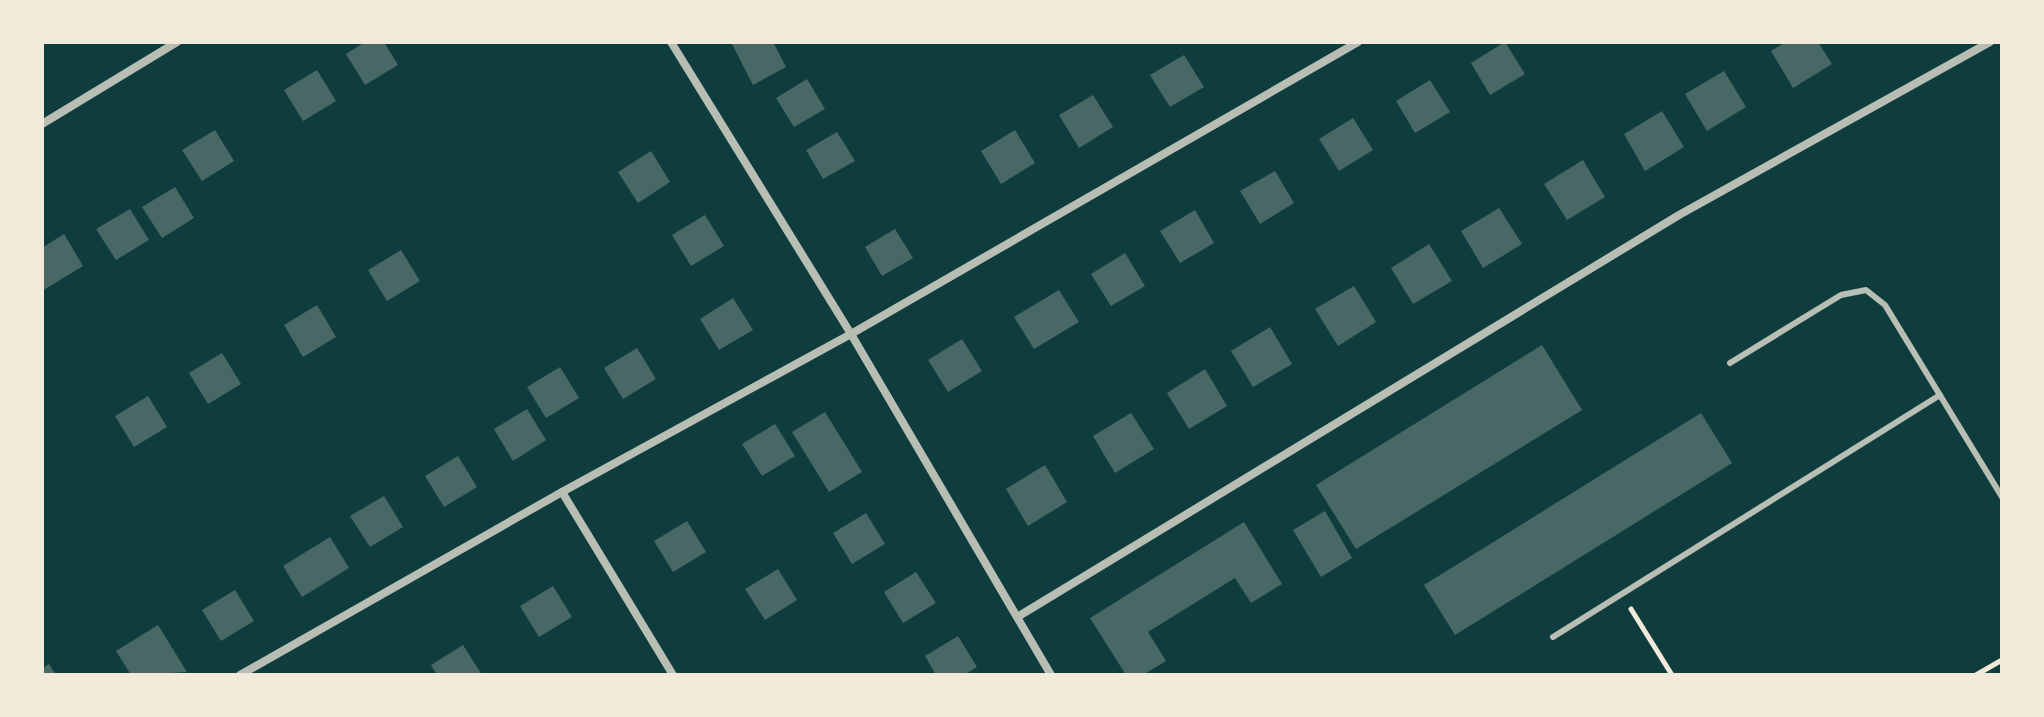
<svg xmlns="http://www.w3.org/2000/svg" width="2044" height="717" font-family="Commissioner,sans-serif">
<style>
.building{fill:#486865}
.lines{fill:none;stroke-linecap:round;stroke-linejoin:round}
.path{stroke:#f1e9da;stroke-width:5}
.service{stroke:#b8beb3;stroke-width:6}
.minor{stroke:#b8beb3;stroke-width:8}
</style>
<rect width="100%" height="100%" fill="#0f3d3e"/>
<g class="building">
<polygon points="365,42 384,42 398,65 365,85 346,54"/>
<polygon points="731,42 773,42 786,67 753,85"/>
<polygon points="1505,42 1525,74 1490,95 1471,63"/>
<polygon points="1786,42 1818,42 1832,64 1793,88 1771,51"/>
<polygon points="1184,55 1204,87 1170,107 1150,75"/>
<polygon points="317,70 336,101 303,121 284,90"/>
<polygon points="1724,71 1746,107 1707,131 1685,94"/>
<polygon points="807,79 825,109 794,127 776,98"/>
<polygon points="1430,80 1450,112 1415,133 1396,101"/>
<polygon points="1093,95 1113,127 1079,148 1059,115"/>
<polygon points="1662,111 1684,147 1645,171 1624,134"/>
<polygon points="1353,118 1373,150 1339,171 1319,139"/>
<polygon points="215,130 234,161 202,181 182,150"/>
<polygon points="1015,130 1035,163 1001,184 981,151"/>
<polygon points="837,132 855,161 823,179 806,150"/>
<polygon points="651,151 670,182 638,203 618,172"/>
<polygon points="1583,160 1605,197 1567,220 1544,184"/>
<polygon points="1275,171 1294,203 1260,224 1240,191"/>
<polygon points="175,187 194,218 162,238 142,207"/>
<polygon points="1499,208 1522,244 1483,268 1461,231"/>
<polygon points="130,209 149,240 116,260 96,229"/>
<polygon points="1195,210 1214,243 1180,263 1160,231"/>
<polygon points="705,215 724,246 691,266 672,235"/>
<polygon points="895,229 913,258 882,276 865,247"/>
<polygon points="64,234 83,266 42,291 42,248"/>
<polygon points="1429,244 1452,281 1413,304 1391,268"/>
<polygon points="401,250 420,281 387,301 368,270"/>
<polygon points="1125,253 1145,286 1111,306 1091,274"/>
<polygon points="1354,286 1376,322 1338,346 1315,309"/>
<polygon points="1059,290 1079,322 1034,349 1014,317"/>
<polygon points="733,298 753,330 719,350 700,319"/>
<polygon points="317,305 336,337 303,357 284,325"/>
<polygon points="1270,327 1292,364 1253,387 1231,351"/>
<polygon points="962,339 982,371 948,392 928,360"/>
<polygon points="1542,345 1582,410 1356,549 1316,485"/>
<polygon points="637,348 656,379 623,399 604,368"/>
<polygon points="222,353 241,384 208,404 189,373"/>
<polygon points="560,367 579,398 546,418 527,387"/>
<polygon points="1205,369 1227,406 1189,429 1167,393"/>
<polygon points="148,396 167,427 134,447 115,416"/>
<polygon points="527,409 546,440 513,461 494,429"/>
<polygon points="825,412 862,472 829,492 792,432"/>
<polygon points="1131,413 1154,449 1115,473 1093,436"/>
<polygon points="1701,413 1732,463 1455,635 1424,585"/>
<polygon points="775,424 795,456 762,476 742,444"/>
<polygon points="458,456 477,487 444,507 425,476"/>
<polygon points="1045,465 1067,502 1028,526 1006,489"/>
<polygon points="384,496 403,527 370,547 350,516"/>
<polygon points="1325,511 1352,558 1321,577 1293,530"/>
<polygon points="866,513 885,544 852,564 833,533"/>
<polygon points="687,521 706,552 673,572 654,541"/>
<polygon points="1244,522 1282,584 1251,603 1235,578 1148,632 1166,661 1143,675 1126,675 1090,618"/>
<polygon points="330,537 349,568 302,597 283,566"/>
<polygon points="778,569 797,600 765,620 745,589"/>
<polygon points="916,572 936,603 903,623 884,592"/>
<polygon points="553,586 572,617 539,637 520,606"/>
<polygon points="235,590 254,621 221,641 202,610"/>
<polygon points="158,625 187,672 131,675 116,651"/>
<polygon points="958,636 977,667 964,675 936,675 925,656"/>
<polygon points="463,645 482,675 437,675 431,665"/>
<polygon points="49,664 56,675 42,675 42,669"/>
</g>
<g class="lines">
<g class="path">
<polyline points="1631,609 1672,675"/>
<polyline points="1976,675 2002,660"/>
</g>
<g class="service">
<polyline points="1730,363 1841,295 1866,290 1885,305 2002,497"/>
<polyline points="1553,637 1940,395"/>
</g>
<g class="minor">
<polyline points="671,42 851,334 1051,675"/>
<polyline points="42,124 177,42"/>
<polyline points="562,492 673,675"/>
<polyline points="1019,616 1679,215 1990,42"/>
<polyline points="240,675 562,492 851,334 1358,42"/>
</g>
</g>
<rect width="2044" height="717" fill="none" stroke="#f1e9da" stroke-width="88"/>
</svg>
